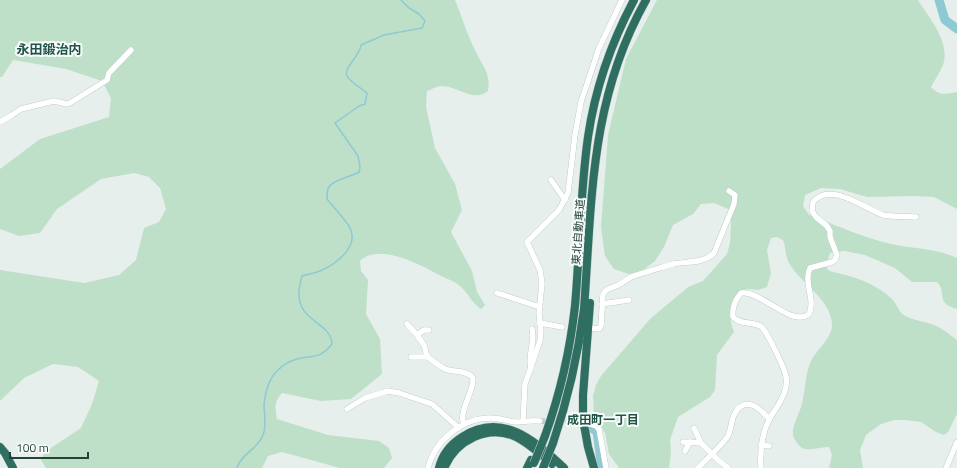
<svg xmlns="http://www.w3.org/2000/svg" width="957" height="468" font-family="'Titillium Web','Noto Sans JP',sans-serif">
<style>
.green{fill:#bfe0c8}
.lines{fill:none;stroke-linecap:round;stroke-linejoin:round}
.stream{stroke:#8ec9d4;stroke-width:1.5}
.river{stroke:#8ec9d4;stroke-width:9}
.minor-tunnel{stroke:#bfccc8;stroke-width:5.5;stroke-dasharray:5.5 3;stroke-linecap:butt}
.minor-casing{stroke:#a8b8b2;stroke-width:6}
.highway-casing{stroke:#c2cac8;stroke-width:9}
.minor{stroke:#fff;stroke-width:5.5}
.highway{stroke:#2f6f62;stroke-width:8}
.highway-bridge-casing{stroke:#c2cac8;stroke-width:9;stroke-linecap:butt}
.highway-bridge{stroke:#2f6f62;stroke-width:8}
.labels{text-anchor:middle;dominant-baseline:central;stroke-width:4;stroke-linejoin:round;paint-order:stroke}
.street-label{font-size:11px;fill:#24423a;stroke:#f7fbf9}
.neighbourhood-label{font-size:12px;font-weight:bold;fill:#1f5548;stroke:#f7fbf9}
.quarter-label{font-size:13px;font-weight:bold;fill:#1f5548;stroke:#f7fbf9}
</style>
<rect width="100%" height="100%" fill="#e6efeb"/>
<g class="green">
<path d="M0 0H455C462 17 467 34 475 50 482 66 491 72 488 91 473 103 458 86 442 86 438 86 432 89 427 91L426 107 435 148 455 184 462 210 451 232 472 271 477 292 485 305 481 309C472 303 468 293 460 286 455 281 447 279 441 276 421 265 379 242 360 261L361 271 368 280 366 314 380 339 382 374 351 399 321 401 282 393C274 402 275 408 277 419L328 435 379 441 389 448 392 458 384 468H340L282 452 268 456 262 468H46L41 460 45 452 81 428 92 404 99 381 78 367 53 364 24 378 0 401V270L84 283 119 275 136 260 144 228 159 222 166 209 160 188 149 177 134 173 101 179 57 209 40 233 19 236 0 229V169L40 139 109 117 111 98 102 81 66 69 13 60 2 77H0Z"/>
<path d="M657 0H918C929 18 951 42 943 65 940 72 935 80 931 87 939 96 946 94 957 92V209L934 197 914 196 867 197 840 189 821 188 805 195 803 206 809 215C836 225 862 237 891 244 913 249 936 248 957 258V309C934 302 948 294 937 282H912L895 268 865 255 844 251 830 253 826 266 829 271C852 276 874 282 892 299 897 304 899 313 905 316 913 320 923 321 931 324 941 327 949 334 957 340V414L948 432 944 435 936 432 921 422 905 420H894L881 424 866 435 860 450 863 468H829L832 455 829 447C821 446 810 452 802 448 799 446 794 439 793 436 792 426 798 416 801 407 806 392 804 374 812 359 818 349 833 336 832 324 831 299 800 283 789 263 785 256 786 247 783 240L777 237 771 238 767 250 771 273 767 287C764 288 761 289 758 290 754 290 749 288 745 290 727 296 728 317 734 332L717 355 715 390 710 397 678 417 670 440 671 454 669 468H619L609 454 605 433 594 415 593 396 596 385 601 376 650 319 688 287 703 281 727 254 730 243 731 221 728 209 714 203 701 204 693 214 673 225 664 247 655 261 642 271 629 274 614 269 605 256 601 227 608 135 626 59Z"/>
</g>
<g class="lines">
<path class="stream" d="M237 468C241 454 258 449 263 435 267 425 264 414 264 404 265 393 269 378 278 370 282 366 288 362 294 360 310 354 319 361 332 344 331 321 297 323 299 291 300 286 300 281 302 276 308 274 315 273 320 271 336 264 361 246 349 226 343 217 334 208 327 199 327 196 327 192 328 189 331 180 351 177 359 172L360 167 358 156 335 123 359 106 365 104 367 93C361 88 350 82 347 76 343 68 360 56 361 45L384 35 422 28 425 21 419 14 409 8 401 0"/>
<g class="river">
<polyline points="939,0 945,20 957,29"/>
<polyline points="589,427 592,428 597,432 602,468"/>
</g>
<polyline class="minor-tunnel" points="540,421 574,422"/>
<defs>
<g id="minor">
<polyline points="0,122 12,115 21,109 54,101 67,104 70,103 107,80 109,73 131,50"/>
<polyline points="551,180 565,200"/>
<polyline points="497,293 540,307"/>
<polyline points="602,304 629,300"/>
<polyline points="540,323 562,327"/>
<path d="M407 324C413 330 419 337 424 345 426 349 425 354 428 357 432 361 440 366 445 369 451 372 471 370 473 379 474 391 458 412 464 424"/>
<path d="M592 328 599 329 601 326 603 294C606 288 612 288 618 285 623 283 627 279 631 277 644 272 660 268 673 264 687 261 703 264 714 253L734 204 735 195 729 191"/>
<polyline points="417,335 424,330 429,330"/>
<polyline points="411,357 428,357"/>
<path d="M531 369C527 355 536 342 532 329"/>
<polyline points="347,409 365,398 388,391 399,393 432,404 459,428"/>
<polyline points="523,421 525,384 540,341 541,331 539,313 542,283 540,270 527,242 559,210 568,193 575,135 581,102 599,48 622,0"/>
<polyline points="574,422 580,422"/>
<polyline points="587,423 596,426 599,429 606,468"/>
<polyline points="694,428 701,443 718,460 728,468"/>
<polyline points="683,442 701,443"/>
<polyline points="761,445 769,446"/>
<polyline points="685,451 690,442"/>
<path d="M428 468C435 440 462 418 491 418 499 418 507 421 515 422 523 422 531 420 540 421"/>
<path d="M698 468C706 460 722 445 728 436 731 430 731 422 734 415 744 395 759 407 769 419"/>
<path d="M761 468C760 451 761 435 769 420 776 407 789 393 786 377 785 368 768 335 762 327 753 321 740 325 733 317 732 308 735 300 741 293 761 290 792 328 809 314 816 300 803 282 810 268L832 262 835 260 837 255 830 237V231L827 226 816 217 812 211 813 202C830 181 864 208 883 215 894 217 905 216 916 217"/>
<polyline points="946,468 957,442"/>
</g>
<g id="highway">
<polyline points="590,303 583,395 583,419 588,447 594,468"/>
<path d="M545 436C560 394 570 351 575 306 580 250 580 193 588 137 595 89 611 43 634 0"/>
<path d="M553 443C568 399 578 355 584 309 592 199 590 99 646 0"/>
<polyline points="0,447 5,453 13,468"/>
<path d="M445 466C457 440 487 425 514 436 528 442 540 454 552 464"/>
<path d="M439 468C442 455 451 444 462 437 502 411 536 441 564 468"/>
<polyline points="527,468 531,460"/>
</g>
</defs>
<use href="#minor" class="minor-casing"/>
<use href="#highway" class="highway-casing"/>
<use href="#minor" class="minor"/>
<use href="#highway" class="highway"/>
<defs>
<g id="highway-bridge">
<polyline points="534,463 545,436"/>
<polyline points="543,468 553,443"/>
</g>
</defs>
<use href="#highway-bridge" class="highway-bridge-casing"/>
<use href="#highway-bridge" class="highway-bridge"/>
</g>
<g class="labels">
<g class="street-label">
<text transform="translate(578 232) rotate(-86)">東北自動車道</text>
</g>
<g class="neighbourhood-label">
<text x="603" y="419">成田町一丁目</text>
</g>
<g class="quarter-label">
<text x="49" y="49">永田鍛治内</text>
</g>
</g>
<path d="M10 452v6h78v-6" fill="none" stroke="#24423a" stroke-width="2"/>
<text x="16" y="452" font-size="12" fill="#24423a" stroke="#f7fbf9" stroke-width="3" paint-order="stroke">100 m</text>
</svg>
